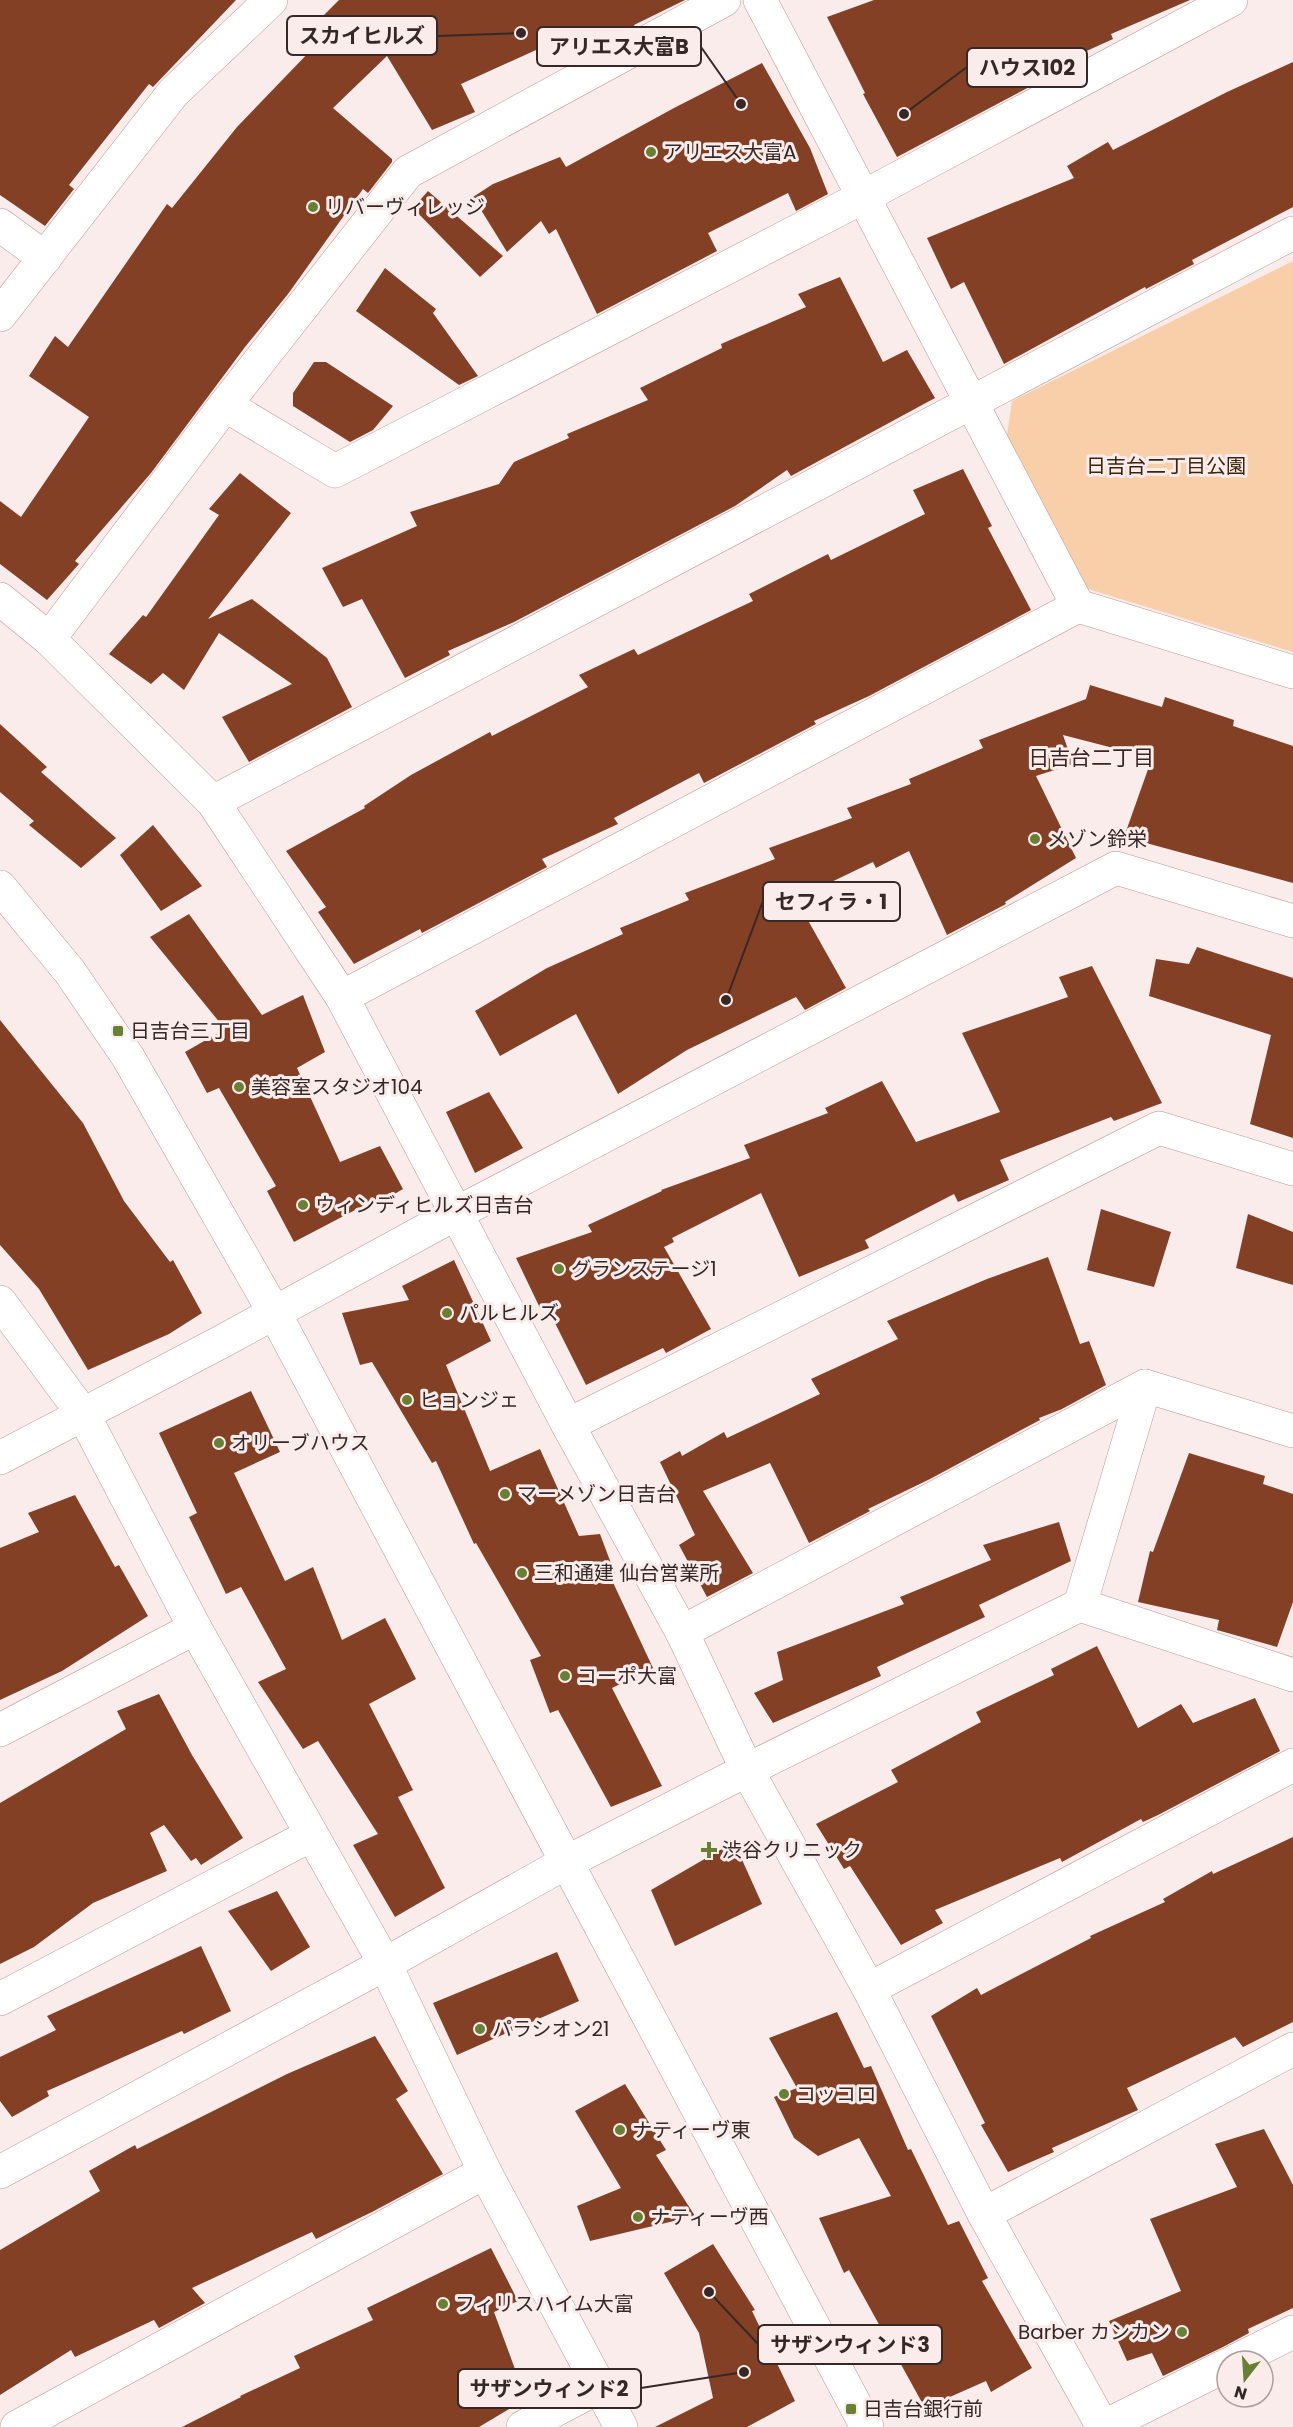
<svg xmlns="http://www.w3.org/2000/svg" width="1293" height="2427" font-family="Poppins,'Noto Sans JP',sans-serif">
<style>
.green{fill:#f9cfaa}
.building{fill:#834025}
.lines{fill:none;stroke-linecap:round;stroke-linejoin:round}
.minor-casing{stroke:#b89897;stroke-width:34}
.tertiary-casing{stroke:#b89897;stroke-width:34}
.minor{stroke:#fff;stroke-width:33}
.tertiary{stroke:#fff;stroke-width:33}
.poi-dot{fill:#678034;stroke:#faeceb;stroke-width:2}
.labels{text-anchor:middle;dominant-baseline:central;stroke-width:6;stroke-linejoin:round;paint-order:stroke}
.poi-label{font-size:20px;fill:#352827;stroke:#faeceb;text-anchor:start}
.park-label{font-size:20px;fill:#3d250c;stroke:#faeceb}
.neighbourhood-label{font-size:21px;fill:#3d2423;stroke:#faeceb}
.leader{fill:none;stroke:#352827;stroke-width:2}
.callout-dot{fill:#352827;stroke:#faeceb;stroke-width:2}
.callout{fill:#faeceb;stroke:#352827;stroke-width:2}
.callout-label{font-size:21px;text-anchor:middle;font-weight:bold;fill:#352827}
</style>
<rect width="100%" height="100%" fill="#faeceb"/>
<polygon class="green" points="1293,261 1293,652 1088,589 1007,435 1012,401"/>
<g class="building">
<polygon points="0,0 236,0 153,87 149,84 69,185 74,189 45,226 0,195"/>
<polygon points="339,0 685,0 634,25 635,27 591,51 587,52 578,31 461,84 475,112 432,130 387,56 333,108 392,159 392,162 368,193 363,189 288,294 245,347 151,473 75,561 79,564 47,600 0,564 0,501 21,517 89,417 29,376 55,336 68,347 167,204 172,208 237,127 313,48 302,37"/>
<polygon points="874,0 1190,0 1111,34 1113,39 1027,78 1031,86 897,157 863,94 865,93 827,17"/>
<polygon points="1293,62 1293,207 1192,260 1194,264 1146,289 1145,287 1004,364 964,282 951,289 927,238 1074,178 1067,166 1108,142 1113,150 1227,92"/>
<polygon points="762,63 810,148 828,194 796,211 788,193 708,233 717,251 597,314 556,229 549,234 541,221 507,252 473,197 493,184 560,157 566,167 674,108"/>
<polygon points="428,191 503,256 480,277 413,208"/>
<polygon points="385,268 436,309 433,313 478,376 459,385 356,311"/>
<polygon points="840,277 883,362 907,350 935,398 791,476 787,470 735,506 514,622 448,651 450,655 405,678 362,599 343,607 322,568 417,526 410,512 499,484 514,462 569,438 567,434 648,400 640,388 722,348 721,344 806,307 798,294"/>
<polygon points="314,362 326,362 393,406 373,430 350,442 293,406 293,393"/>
<polygon points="963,469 992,526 988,528 1031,610 869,696 814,721 816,724 704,783 699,773 614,818 618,824 542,859 547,867 422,933 420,929 354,964 318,912 326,907 286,851 365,808 364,806 411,775 490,732 492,736 588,687 579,675 634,649 638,655 753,601 749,594 828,554 831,560 925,514 913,490"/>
<polygon points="240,473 291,513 208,619 252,599 327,658 352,707 249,762 222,717 292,684 219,633 184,690 163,673 151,684 109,654 143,615 146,617 219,515 209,509"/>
<polygon points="1090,685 1162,707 1165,697 1234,720 1233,726 1293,746 1293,883 1124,837 1152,758 1063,735 1073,764 1036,776 1076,858 1005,902 1006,904 947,935 909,851 876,868 873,862 796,899 846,988 805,1010 796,997 687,1050 618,1094 576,1014 500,1056 475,1011 547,968 623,934 620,928 689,900 685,893 775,859 769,848 852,818 847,808 911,784 909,779 983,748 979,740 1086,699"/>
<polygon points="0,724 47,767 41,772 116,838 81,868 29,825 34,821 0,792"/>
<polygon points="153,825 202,886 161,911 120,855"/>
<polygon points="189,914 262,1015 303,995 325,1052 297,1068 340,1162 380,1146 403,1189 362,1213 359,1208 294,1242 267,1191 276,1186 219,1088 207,1093 185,1052 225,1029 150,937"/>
<polygon points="1197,947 1293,978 1293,1138 1250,1124 1271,1035 1149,996 1156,959 1189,964"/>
<polygon points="1092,966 1162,1103 1114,1121 1111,1117 1000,1160 1009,1180 958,1202 954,1194 865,1240 869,1248 799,1277 761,1193 672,1238 674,1242 664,1247 711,1329 666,1353 663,1348 586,1385 546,1305 540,1308 516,1258 592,1232 588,1225 662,1191 661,1190 750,1158 744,1145 828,1113 825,1108 882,1081 916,1142 1000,1112 962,1033 1068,997 1059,977"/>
<polygon points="0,1020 83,1123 124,1201 170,1262 173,1260 202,1313 169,1334 88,1370 39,1289 0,1245"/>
<polygon points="489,1092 523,1148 475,1173 446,1112"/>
<polygon points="1101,1209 1171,1232 1154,1287 1087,1270"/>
<polygon points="1248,1214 1293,1232 1293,1285 1236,1268"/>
<polygon points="1048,1257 1080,1344 1089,1341 1106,1385 1062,1409 1039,1418 1040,1420 930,1479 868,1509 870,1511 809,1543 770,1463 703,1491 753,1573 707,1597 679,1545 695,1535 660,1462 680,1451 682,1456 724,1432 727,1438 820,1394 811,1379 898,1339 887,1321 987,1279"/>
<polygon points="454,1260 491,1341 446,1365 490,1471 540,1449 579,1536 600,1534 615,1574 610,1576 653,1668 612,1688 662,1786 611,1807 558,1710 550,1713 530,1660 541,1656 476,1543 474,1544 436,1461 432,1463 372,1362 360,1365 342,1313 409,1300 402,1286"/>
<polygon points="251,1391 280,1452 234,1473 285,1581 313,1567 342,1640 385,1618 416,1679 369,1704 413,1790 398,1797 445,1888 395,1917 353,1845 378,1834 318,1741 303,1749 258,1682 286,1669 241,1587 226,1594 189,1517 197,1513 159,1433"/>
<polygon points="1189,1453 1265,1476 1263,1484 1293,1494 1293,1602 1277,1647 1217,1630 1219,1620 1138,1602 1150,1551 1153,1552"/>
<polygon points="75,1495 115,1567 119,1565 148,1616 62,1671 0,1700 0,1548 39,1532 28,1513"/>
<polygon points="1059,1522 1071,1561 979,1605 985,1617 877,1667 881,1676 773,1723 754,1693 783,1680 777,1652 904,1604 900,1597 991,1560 983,1545"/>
<polygon points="1097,1646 1138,1728 1181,1704 1193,1723 1255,1698 1280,1751 1158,1815 1143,1822 1141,1819 1062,1862 1060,1858 935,1910 943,1923 901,1945 850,1866 844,1869 816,1824 898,1782 891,1770 981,1722 976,1712 1054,1675 1051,1669"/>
<polygon points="159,1694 192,1755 243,1838 201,1865 196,1858 191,1861 164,1825 150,1833 167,1871 93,1903 34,1947 0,1964 0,1803 126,1729 117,1711"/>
<polygon points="1293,1837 1293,2022 1243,2047 1235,2037 1127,2088 1138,2110 1052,2148 1054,2152 1008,2172 981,2125 985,2123 931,2016 977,1988 981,1995 1091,1938 1090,1936 1165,1902 1163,1899 1212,1871 1213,1874"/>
<polygon points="734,1842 762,1904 675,1946 651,1890"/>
<polygon points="277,1891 310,1947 271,1971 228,1911"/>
<polygon points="201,1946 231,2011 184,2034 182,2031 47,2091 49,2096 12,2117 0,2101 0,2057 56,2030 47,2016"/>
<polygon points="557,1952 579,2001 457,2055 433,2003"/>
<polygon points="837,2012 864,2068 871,2066 908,2150 911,2149 948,2225 959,2221 988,2278 982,2281 1032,2368 991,2392 986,2381 925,2408 849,2270 844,2273 819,2218 891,2196 859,2138 818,2156 794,2138 774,2097 797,2088 769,2038"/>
<polygon points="375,2036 408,2091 396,2099 443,2174 372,2212 316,2239 312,2232 192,2288 205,2303 159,2328 154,2320 75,2357 71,2350 0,2395 0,2250 100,2191 89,2171 135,2145 137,2149 287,2074"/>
<polygon points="625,2084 666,2150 656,2155 695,2216 590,2241 577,2206 621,2188 575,2111"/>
<polygon points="1264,2129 1293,2185 1293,2308 1248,2329 1249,2333 1223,2347 1163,2376 1152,2353 1127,2361 1109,2321 1181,2291 1150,2219 1237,2187 1215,2144"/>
<polygon points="713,2244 755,2310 752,2311 795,2401 747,2427 655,2427 713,2398 699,2333 664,2273"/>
<polygon points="491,2248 518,2301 494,2312 526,2399 479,2427 182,2427 241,2397 240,2396 300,2368 294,2356 373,2320 367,2308"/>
</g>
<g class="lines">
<defs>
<g id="minor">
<polyline points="760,0 1078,606 1293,672"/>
<polyline points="0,225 45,258"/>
<polyline points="0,315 173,93 271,0"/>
<polyline points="225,405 335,471 863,197 1231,0"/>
<polyline points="0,599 49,639 213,802 342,997 568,1425 682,1632 747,1770 869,1989 984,2214 1103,2427 1227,2365"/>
<polyline points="49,639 225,405 408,172 724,0"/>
<polyline points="213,802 1293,233"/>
<polyline points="342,997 1078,606"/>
<polyline points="0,1302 83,1414 195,1628 385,1964 485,2172 621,2427"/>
<polyline points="568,1425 1159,1128 1293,1169"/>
<polyline points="0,1458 221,1342 457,1213 1116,868 1293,921"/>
<polyline points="1080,1605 1145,1386"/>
<polyline points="682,1632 1145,1386 1293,1431"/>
<polyline points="0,1730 195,1628"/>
<polyline points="869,1989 1293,1765"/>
<polyline points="0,1999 311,1835"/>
<polyline points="0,2172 385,1964 565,1863 747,1770 1080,1605 1293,1675"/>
<polyline points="984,2214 1293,2049"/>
<polyline points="1235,2361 1293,2332"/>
<polyline points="17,2427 485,2172"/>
<polyline points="523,2427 599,2387"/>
</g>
<polyline id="tertiary" points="0,887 70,972 128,1057 274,1312 867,2427"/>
</defs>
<use href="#minor" class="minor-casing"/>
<use href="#tertiary" class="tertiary-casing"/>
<use href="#minor" class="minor"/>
<use href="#tertiary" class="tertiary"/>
</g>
<g class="poi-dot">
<circle cx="651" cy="152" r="6"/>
<circle cx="313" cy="207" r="6"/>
<circle cx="1035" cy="839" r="6"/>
<rect x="112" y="1025" width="12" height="12" rx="3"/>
<circle cx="239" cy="1087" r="6"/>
<circle cx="303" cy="1205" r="6"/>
<circle cx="559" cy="1269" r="6"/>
<circle cx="447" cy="1313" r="6"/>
<circle cx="407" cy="1400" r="6"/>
<circle cx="219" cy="1443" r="6"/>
<circle cx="505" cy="1494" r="6"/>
<circle cx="522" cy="1573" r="6"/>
<circle cx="565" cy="1676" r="6"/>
<path d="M706 1841h6v6h6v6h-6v6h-6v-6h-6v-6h6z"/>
<circle cx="480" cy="2029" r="6"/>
<circle cx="784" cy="2094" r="6"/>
<circle cx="620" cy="2130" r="6"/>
<circle cx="638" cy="2217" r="6"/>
<circle cx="443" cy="2304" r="6"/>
<circle cx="1182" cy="2332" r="6"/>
<rect x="845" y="2403" width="12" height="12" rx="3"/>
</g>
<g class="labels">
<g class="poi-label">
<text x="663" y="152">アリエス大富A</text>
<text x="325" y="207">リバーヴィレッジ</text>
<text x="1047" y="839">メゾン鈴栄</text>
<text x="130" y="1031">日吉台三丁目</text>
<text x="251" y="1087">美容室スタジオ104</text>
<text x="315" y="1205">ウィンディヒルズ日吉台</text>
<text x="571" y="1269">グランステージ1</text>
<text x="459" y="1313">パルヒルズ</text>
<text x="419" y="1400">ヒョンジェ</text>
<text x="231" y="1443">オリーブハウス</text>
<text x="517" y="1494">マーメゾン日吉台</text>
<text x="534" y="1573">三和通建 仙台営業所</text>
<text x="577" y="1676">コーポ大富</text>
<text x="722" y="1850">渋谷クリニック</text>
<text x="492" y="2029">パラシオン21</text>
<text x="796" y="2094">コッコロ</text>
<text x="632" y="2130">ナティーヴ東</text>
<text x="650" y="2217">ナティーヴ西</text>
<text x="455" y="2304">フィリスハイム大富</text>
<text x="1170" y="2332" text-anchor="end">Barber カンカン</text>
<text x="863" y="2409">日吉台銀行前</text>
</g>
<g class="park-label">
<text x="1166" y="466">日吉台二丁目公園</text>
</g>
<g class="neighbourhood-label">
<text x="1091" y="757">日吉台二丁目</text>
</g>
</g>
<path class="leader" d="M521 33L437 36M741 104L701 47M904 114L967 67M726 1000L763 901M709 2292L758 2344M744 2372L641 2388"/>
<g class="callout-dot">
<circle cx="521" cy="33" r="6"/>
<circle cx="741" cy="104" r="6"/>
<circle cx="904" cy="114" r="6"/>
<circle cx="726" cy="1000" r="6"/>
<circle cx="709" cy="2292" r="6"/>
<circle cx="744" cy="2372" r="6"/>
</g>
<g class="callout">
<rect x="287" y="16" width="150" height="39" rx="6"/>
<rect x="537" y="27" width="164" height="39" rx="6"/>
<rect x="967" y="48" width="120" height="39" rx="6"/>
<rect x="763" y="882" width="137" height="39" rx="6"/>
<rect x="758" y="2325" width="184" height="39" rx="6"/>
<rect x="458" y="2369" width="183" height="39" rx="6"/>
</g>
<g class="callout-label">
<text x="362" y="43">スカイヒルズ</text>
<text x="619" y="54">アリエス大富B</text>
<text x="1027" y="75">ハウス102</text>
<text x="831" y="909">セフィラ・1</text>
<text x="850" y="2352">サザンウィンド3</text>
<text x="549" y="2396">サザンウィンド2</text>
</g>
<g transform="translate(1245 2379) rotate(197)"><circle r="28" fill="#faeceb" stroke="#ab9e9d" stroke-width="1.5"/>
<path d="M0-4.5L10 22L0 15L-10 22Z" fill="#678034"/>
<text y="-9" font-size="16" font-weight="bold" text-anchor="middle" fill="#352827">N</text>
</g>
</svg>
